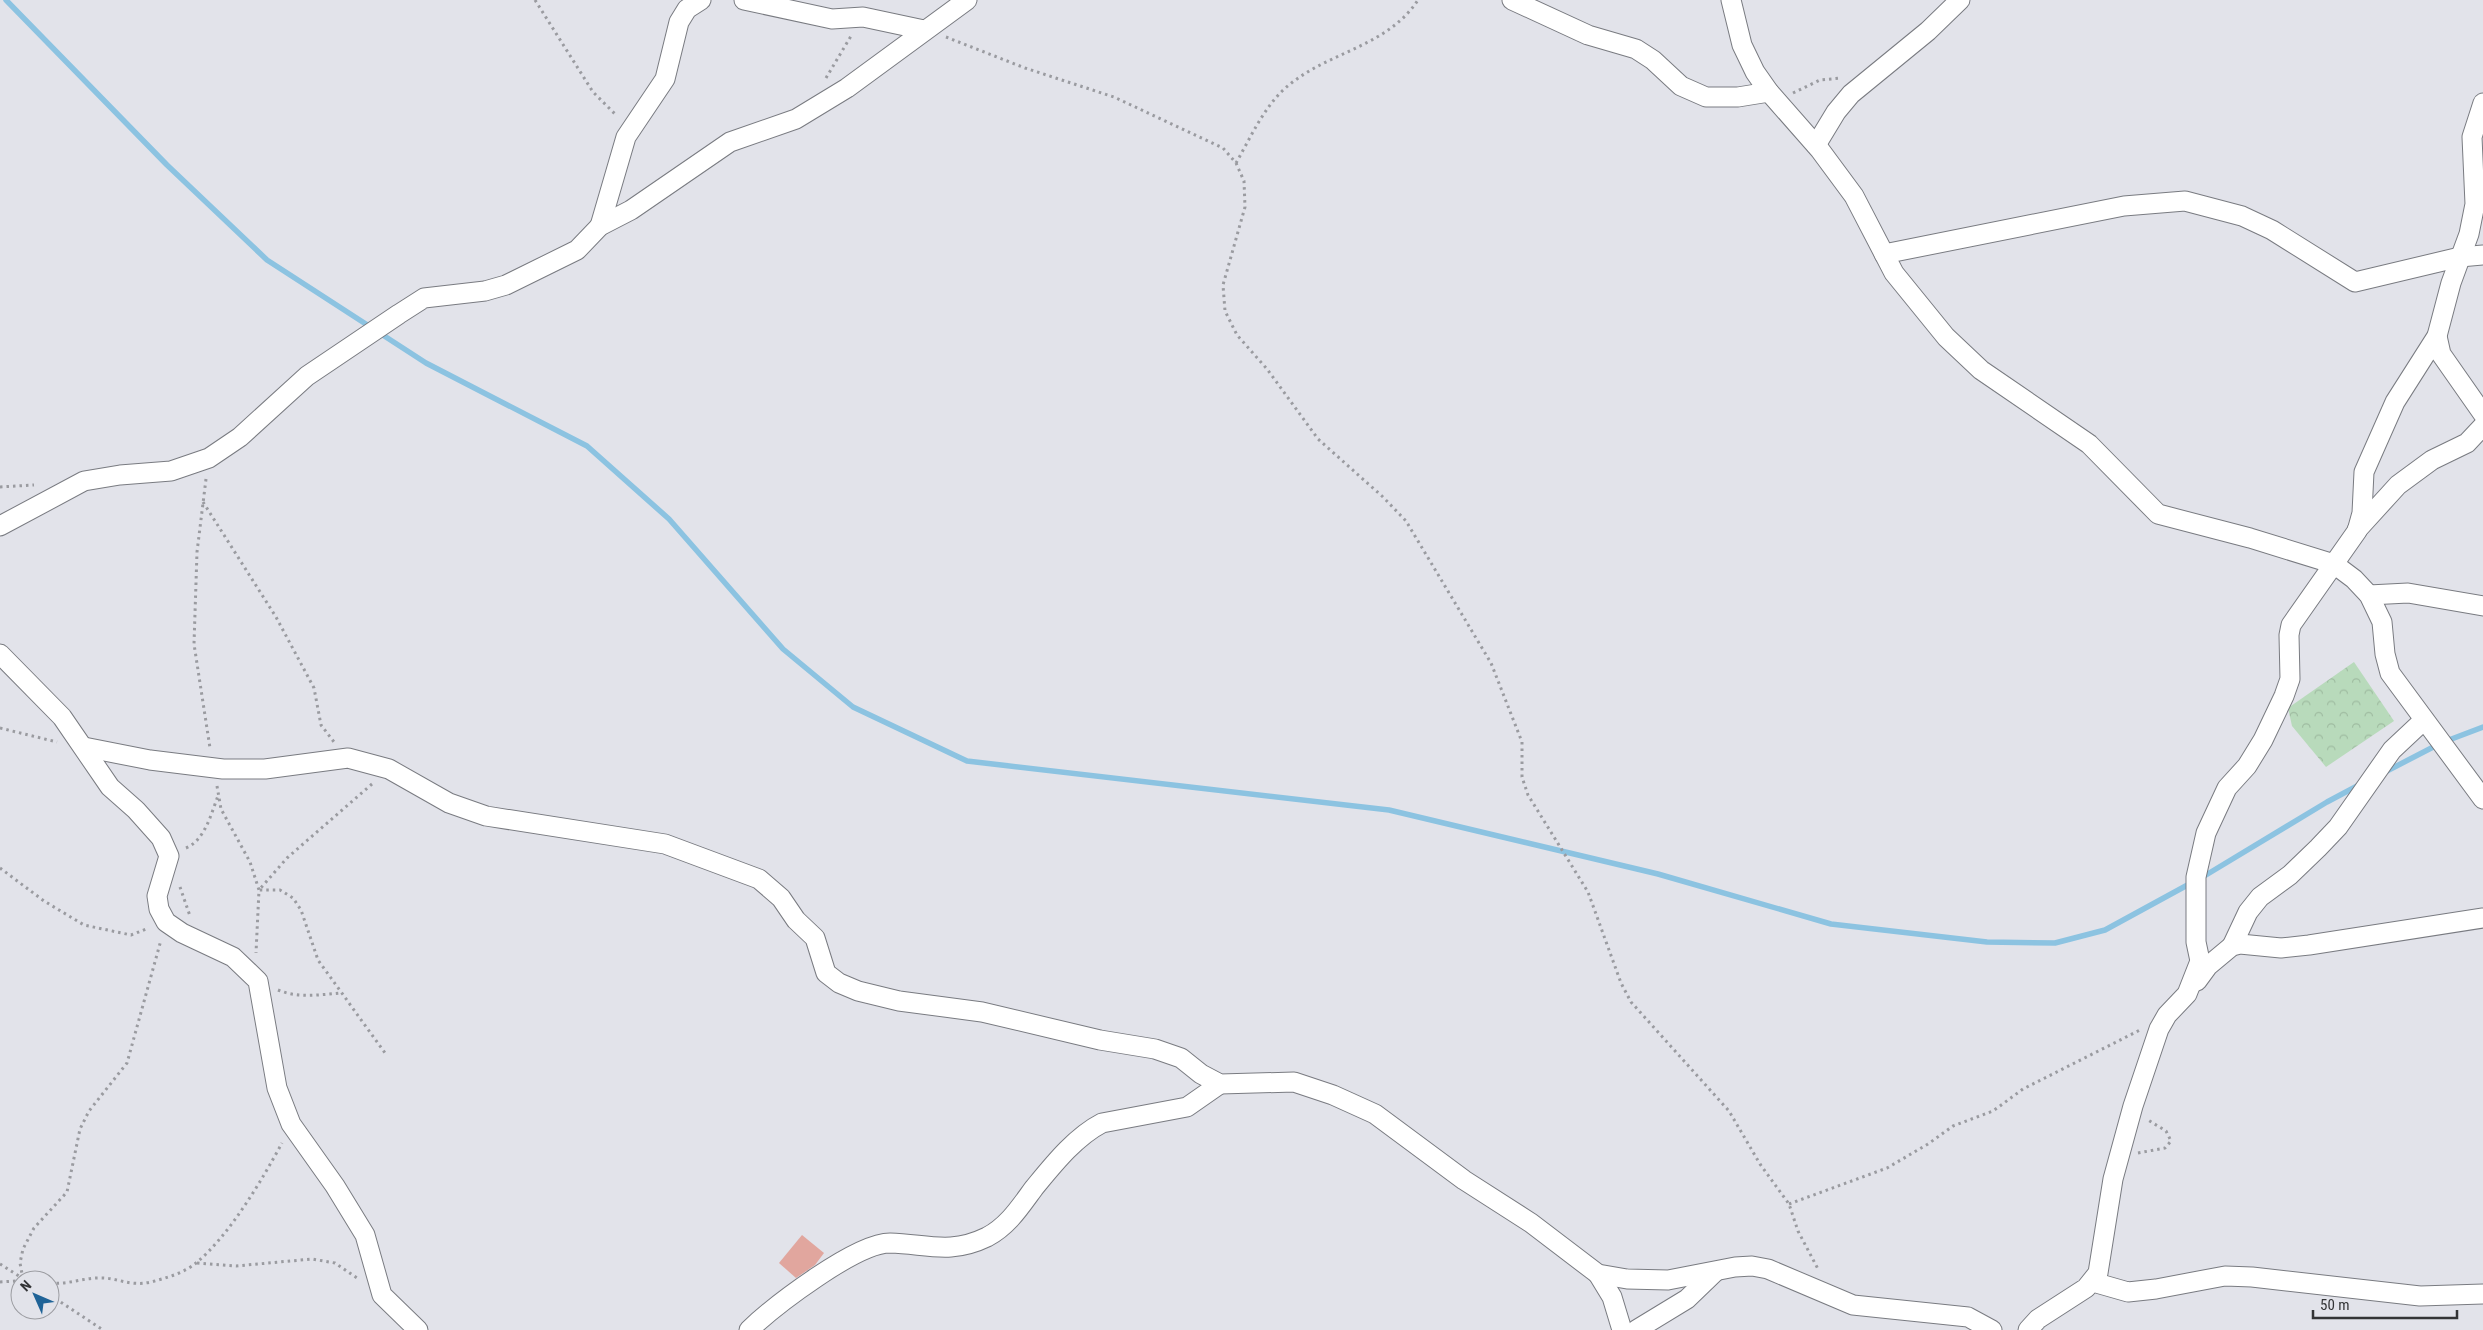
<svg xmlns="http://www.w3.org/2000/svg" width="2483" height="1330" font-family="'Roboto Condensed',sans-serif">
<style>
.forest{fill:url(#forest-crowns)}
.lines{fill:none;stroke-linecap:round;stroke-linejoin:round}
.stream{stroke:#8cc3e1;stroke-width:5.5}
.building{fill:#e1a69e}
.minor-casing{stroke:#797b81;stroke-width:21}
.path{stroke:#9a9ba0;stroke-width:3;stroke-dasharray:2.5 4;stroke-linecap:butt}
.minor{stroke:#fff;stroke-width:19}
</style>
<defs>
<pattern id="forest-crowns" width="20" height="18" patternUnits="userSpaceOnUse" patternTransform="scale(1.25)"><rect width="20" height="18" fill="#b8dabb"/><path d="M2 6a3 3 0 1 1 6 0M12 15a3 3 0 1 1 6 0" fill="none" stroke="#9fbca1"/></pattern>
</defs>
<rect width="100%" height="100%" fill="#e2e3ea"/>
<polygon class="forest" points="2354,662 2394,721 2326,767 2292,726 2288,708"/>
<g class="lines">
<g class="stream">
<polyline points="6,0 167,165 267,260 426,363 587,446 669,519 783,649 853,707 967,761 1389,810 1658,874 1831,924 1987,942 2055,943 2105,930 2193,882"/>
<polyline points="2383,773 2441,743 2483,727"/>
<polyline points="2201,878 2327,802 2359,785"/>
</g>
</g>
<polygon class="building" points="802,1235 824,1253 815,1265 796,1278 779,1263"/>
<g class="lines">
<defs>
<g id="minor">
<polyline points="744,0 832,19 863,17 924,30"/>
<polyline points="1512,0 1588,35 1636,49 1653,60 1681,86 1706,97 1738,97 1769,92"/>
<polyline points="1731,0 1742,45 1755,72 1769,92 1820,150 1854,196 1894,273 1946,337 1981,370 2089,444 2158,514 2250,538 2334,564 2354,579 2369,595 2382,622 2385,654 2390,673 2483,799"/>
<polyline points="1816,145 1836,112 1851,94 1928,31 1960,0"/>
<polyline points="600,226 626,137 665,79 679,22 687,9 701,0"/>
<polyline points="1884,254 2124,206 2185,201 2242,216 2272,230 2355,282 2460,257 2483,255"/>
<polyline points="2437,336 2441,354 2483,414"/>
<polyline points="0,526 84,481 120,475 171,471 209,458 240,437 307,376 399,314 424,298 485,291 506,285 577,250 600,226 631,210 730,142 796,119 847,88 967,0"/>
<polyline points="2357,530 2398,485 2432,460 2467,443 2483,426"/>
<polyline points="2369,595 2408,593 2483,606"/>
<polyline points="0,654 62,717 110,787 136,810 161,838 169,856 157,896 159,909 166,922 182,933 233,957 258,981 277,1088 291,1124 335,1186 365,1235 382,1295 418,1330"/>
<polyline points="84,747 150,760 223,769 265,769 348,758 389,769 449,803 486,816 665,844 759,879 781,898 796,920 815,938 826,973 839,983 858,991 899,1001 982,1012 1100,1040 1155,1049 1181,1058 1201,1074 1220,1084 1294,1082 1333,1095 1375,1114 1464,1180 1531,1223 1598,1274 1627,1279 1668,1280 1735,1267 1752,1266 1768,1269 1853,1305 1968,1317 1992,1330"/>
<polyline points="2232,946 2248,912 2260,897 2290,875 2318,848 2338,827 2392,750 2424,720"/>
<polyline points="2197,981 2208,966 2232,946 2240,944 2281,948 2309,945 2483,918"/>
<polyline points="1598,1274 1612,1297 1622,1330"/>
<polyline points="2093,1282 2128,1292 2156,1289 2225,1276 2252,1277 2420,1296 2483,1294"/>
<path d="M749 1330C774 1306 856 1243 890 1243 927 1244 950 1255 987 1237 1008 1226 1020 1207 1034 1188 1053 1165 1075 1137 1102 1123L1187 1107 1220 1084"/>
<polyline points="1636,1330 1687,1299 1715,1272"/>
<polyline points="2028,1330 2038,1319 2086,1288 2098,1273 2113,1179 2133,1106 2159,1029 2167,1015 2187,994 2200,961 2196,942 2196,877 2206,833 2227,788 2247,766 2263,740 2284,696 2290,679 2289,635 2291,625 2357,531 2362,513 2364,472 2395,402 2437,336 2451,283 2469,234 2475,204 2472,137 2483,103"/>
</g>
</defs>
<use href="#minor" class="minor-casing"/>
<g class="path">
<polyline points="535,0 593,92 617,116"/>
<polyline points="946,37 1025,68 1114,97 1223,148 1236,163 1244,181 1245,207 1223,285 1225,311 1237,335 1267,369 1318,439 1383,497 1406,521 1491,663 1522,742 1522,777 1528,795 1588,892 1621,983 1631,1002 1729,1111 1760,1164 1789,1204 1798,1231 1818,1269"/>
<polyline points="826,78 851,36"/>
<polyline points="1793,93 1820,80 1841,78"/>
<path d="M1236 163C1251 137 1265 104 1289 85 1330 51 1387 47 1418 0"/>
<polyline points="206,479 197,552 194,644 210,748"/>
<polyline points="0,487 34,485"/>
<polyline points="203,502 276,617 314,688 321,725 334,742"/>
<polyline points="0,728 57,742"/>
<polyline points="372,784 287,858 259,890 280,890 293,898 301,910 318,960 385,1053"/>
<polyline points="217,786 221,809 250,862 259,890 256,953"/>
<path d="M186 848C205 840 211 814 218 796"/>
<polyline points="0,868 44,901 84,925 131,935 149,928"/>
<polyline points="180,887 190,916"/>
<path d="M278 990C297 998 319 995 340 993"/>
<polyline points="2138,1153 2165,1148 2171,1141 2166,1131 2148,1120"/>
<polyline points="1789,1204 1887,1168 1928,1144 1953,1126 1993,1111 2023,1089 2140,1030"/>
<polyline points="197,1263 236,1266 312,1259 335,1263 357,1278"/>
<polyline points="0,1264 22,1278"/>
<polyline points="23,1279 20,1263 23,1249 34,1228 67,1192 80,1129 89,1111 127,1063 161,940"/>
<polyline points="0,1282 31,1280"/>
<path d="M50 1283C67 1285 82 1278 99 1278 117 1277 129 1287 151 1282 166 1278 184 1273 196 1263 229 1236 262 1180 282 1143"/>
<polyline points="50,1295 103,1330"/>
</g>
<use href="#minor" class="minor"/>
</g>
<g transform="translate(35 1295) rotate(315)"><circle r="24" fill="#e2e3ea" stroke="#9c9da2"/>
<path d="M0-4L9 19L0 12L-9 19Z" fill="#1f6397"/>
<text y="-8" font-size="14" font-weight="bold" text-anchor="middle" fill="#333436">N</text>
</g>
<path d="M2313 1310v8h144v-8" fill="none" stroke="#333436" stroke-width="2.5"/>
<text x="2320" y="1310" font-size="15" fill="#333436" stroke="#e2e3ea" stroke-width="4" paint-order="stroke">50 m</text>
</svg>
